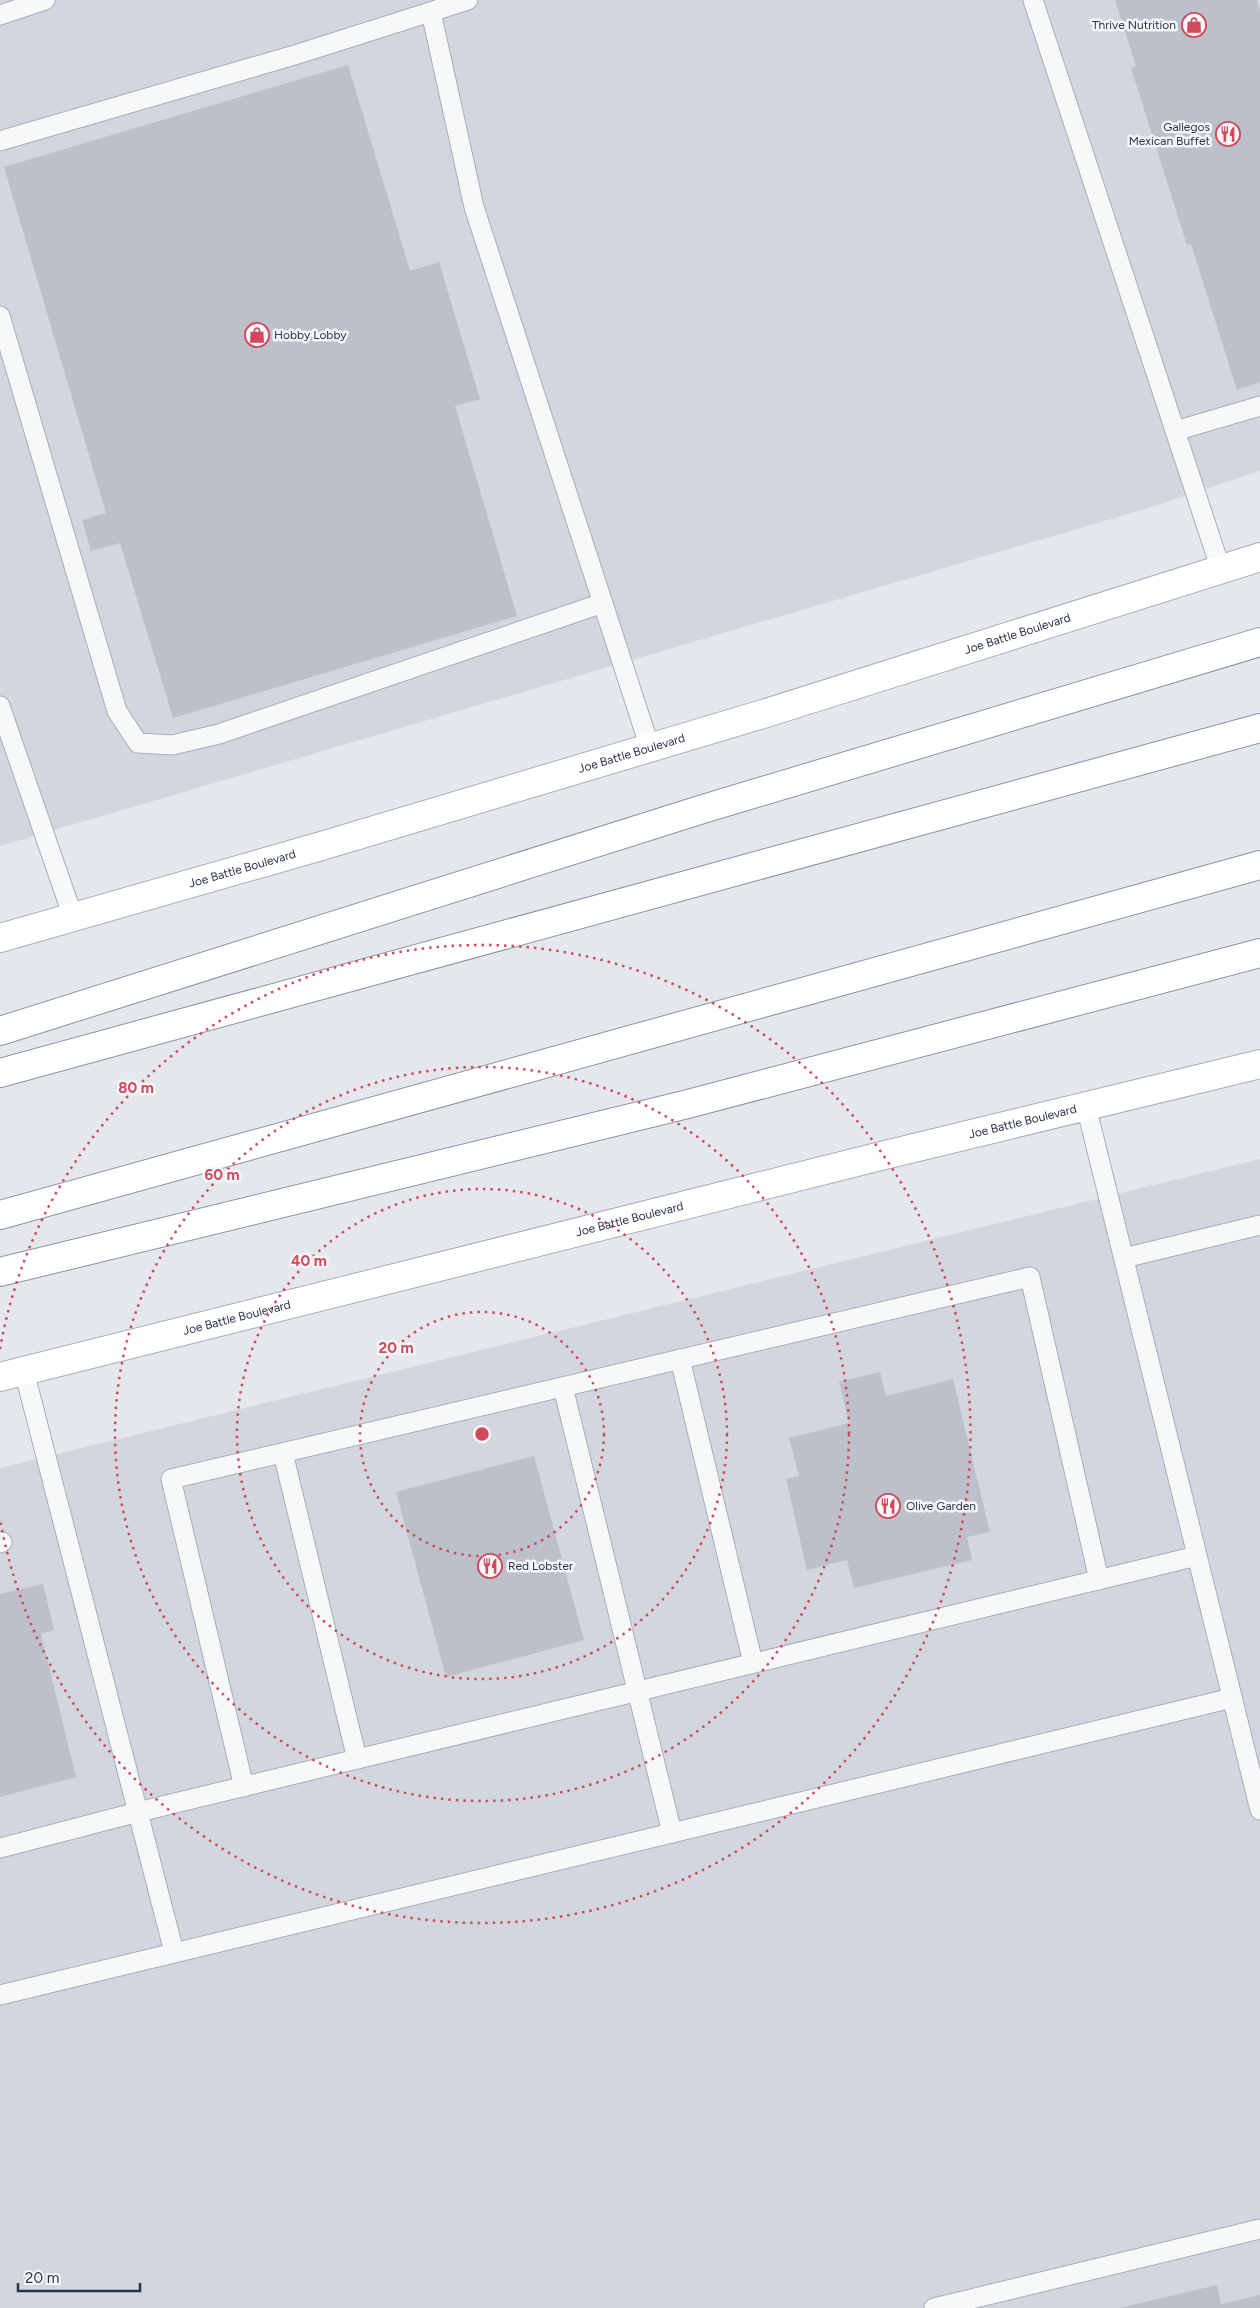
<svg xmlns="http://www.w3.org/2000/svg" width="1260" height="2308" font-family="Figtree,sans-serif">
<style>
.built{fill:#d2d6de}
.building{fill:#bbc0ca}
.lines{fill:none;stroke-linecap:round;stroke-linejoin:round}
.lane-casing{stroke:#a9aeb7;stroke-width:21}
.secondary-casing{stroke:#a9aeb7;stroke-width:30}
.highway-casing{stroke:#8b94a3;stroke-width:30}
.lane{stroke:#f7f8fa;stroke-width:19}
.secondary{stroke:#fff;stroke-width:28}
.highway{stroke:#fff;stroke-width:28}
.ring{fill:none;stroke:#d1495b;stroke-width:2.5;stroke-dasharray:2.5 5}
.labels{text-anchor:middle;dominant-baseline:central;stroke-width:5;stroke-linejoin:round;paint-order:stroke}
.poi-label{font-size:12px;fill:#2b3445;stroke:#f4f6f9;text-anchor:start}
.street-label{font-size:12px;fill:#2b3445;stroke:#f4f6f9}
.centre{fill:#d1495b;stroke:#f4f6f9;stroke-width:2.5}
.ring-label{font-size:15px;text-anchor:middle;font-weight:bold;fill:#d1495b;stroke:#f4f6f9;stroke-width:5;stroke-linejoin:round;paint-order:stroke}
</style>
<rect width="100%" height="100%" fill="#e4e7ec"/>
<g class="built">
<polygon points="0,0 1260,0 1260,471 1155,506 0,846"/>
<polygon points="1260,1159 1260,2308 0,2308 0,1468"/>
</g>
<g class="building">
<polygon points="1115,0 1257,0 1260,10 1260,382 1237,390 1191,244 1187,245 1131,68 1136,66"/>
<polygon points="348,65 410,271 439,262 480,399 455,406 517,616 173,718 120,543 91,551 82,520 106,513 4,167"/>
<polygon points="880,1372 886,1396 953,1379 990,1532 967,1537 972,1560 854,1588 847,1560 807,1570 786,1479 799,1476 789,1438 849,1423 839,1382"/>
<polygon points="534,1456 584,1640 446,1677 396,1492"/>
<polygon points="43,1584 54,1630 41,1634 76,1777 0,1797 0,1594"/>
<polygon points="1217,2285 1221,2304 1260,2295 1260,2308 1119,2308"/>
</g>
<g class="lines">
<defs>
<g id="lane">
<polyline points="1033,0 1221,570"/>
<polyline points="431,12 474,207 650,748"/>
<polyline points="0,15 45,0"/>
<polyline points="0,141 298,54 468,0"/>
<polyline points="0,316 117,711 138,743 172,745 219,734 603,603"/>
<polyline points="1175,431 1260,406"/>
<polyline points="0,706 73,917"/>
<polyline points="1086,1106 1260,1810"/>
<polyline points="1124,1258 1260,1225"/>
<polyline points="680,1359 753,1663"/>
<polyline points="24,1371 174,1952"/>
<polyline points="563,1387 672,1833"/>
<polyline points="283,1453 357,1759"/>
<polyline points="0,1543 2,1542"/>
<polyline points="244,1787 171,1479 1030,1277 1099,1580"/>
<polyline points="0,1848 138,1812 1197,1556"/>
<polyline points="0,1995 1232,1698"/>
<polyline points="934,2308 1260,2229"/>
</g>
<g id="secondary">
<path id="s1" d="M0 938 318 847 763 714 1260 557"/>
<path id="s2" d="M0 1377 885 1155 1260 1064"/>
</g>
<g id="highway">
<polyline points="0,1031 703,809 1260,642"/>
<polyline points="0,1073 1260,728"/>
<polyline points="0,1215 1260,865"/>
<polyline points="0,1272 684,1105 1260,953"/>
</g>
</defs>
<use href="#lane" class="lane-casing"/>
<use href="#secondary" class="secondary-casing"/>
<use href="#highway" class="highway-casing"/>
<use href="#lane" class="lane"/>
<use href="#secondary" class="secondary"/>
<use href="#highway" class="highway"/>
</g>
<g class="ring">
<circle cx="482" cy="1434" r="122"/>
<circle cx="482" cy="1434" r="245"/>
<circle cx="482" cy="1434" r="367"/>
<path d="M0 1349A489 489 0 1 1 0 1519"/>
</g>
<defs>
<symbol id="shop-ring" viewBox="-11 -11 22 22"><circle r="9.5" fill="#f4f6f9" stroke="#d1495b" stroke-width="1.5"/><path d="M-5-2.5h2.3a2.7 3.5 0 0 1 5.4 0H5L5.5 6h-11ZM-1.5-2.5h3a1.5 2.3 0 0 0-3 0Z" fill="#d1495b"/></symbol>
<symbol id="restaurant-ring" viewBox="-11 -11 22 22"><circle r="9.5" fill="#f4f6f9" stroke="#d1495b" stroke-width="1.5"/><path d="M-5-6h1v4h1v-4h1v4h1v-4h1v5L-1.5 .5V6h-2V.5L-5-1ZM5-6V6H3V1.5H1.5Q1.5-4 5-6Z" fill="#d1495b"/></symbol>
</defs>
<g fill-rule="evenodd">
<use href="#shop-ring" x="1180" y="11" width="28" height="28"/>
<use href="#restaurant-ring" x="1214" y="120" width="28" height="28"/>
<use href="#shop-ring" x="243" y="321" width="28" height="28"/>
<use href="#restaurant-ring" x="874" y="1492" width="28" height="28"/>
<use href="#restaurant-ring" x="476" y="1552" width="28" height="28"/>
</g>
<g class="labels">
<g class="poi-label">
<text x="1176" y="25" text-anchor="end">Thrive Nutrition</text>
<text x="1210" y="127" text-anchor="end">Gallegos<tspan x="1210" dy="14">Mexican Buffet</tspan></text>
<text x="274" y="335">Hobby Lobby</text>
<text x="906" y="1506">Olive Garden</text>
<text x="508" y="1566">Red Lobster</text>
</g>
<g class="street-label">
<text stroke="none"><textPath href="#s1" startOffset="1062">Joe Battle Boulevard</textPath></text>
<text stroke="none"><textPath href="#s1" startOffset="658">Joe Battle Boulevard</textPath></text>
<text stroke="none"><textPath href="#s1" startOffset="252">Joe Battle Boulevard</textPath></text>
<text stroke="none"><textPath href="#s2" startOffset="1054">Joe Battle Boulevard</textPath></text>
<text stroke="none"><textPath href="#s2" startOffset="649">Joe Battle Boulevard</textPath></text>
<text stroke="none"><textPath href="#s2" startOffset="244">Joe Battle Boulevard</textPath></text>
</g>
</g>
<circle cx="482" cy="1434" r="8" class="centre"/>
<g class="ring-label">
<text x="136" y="1093">80 m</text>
<text x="222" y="1180">60 m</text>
<text x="309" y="1266">40 m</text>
<text x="396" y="1353">20 m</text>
</g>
<path d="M18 2283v8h122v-8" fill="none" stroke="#2b3445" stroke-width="2.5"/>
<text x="25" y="2283" font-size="15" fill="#2b3445" stroke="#f4f6f9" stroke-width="4" paint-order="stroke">20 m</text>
</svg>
